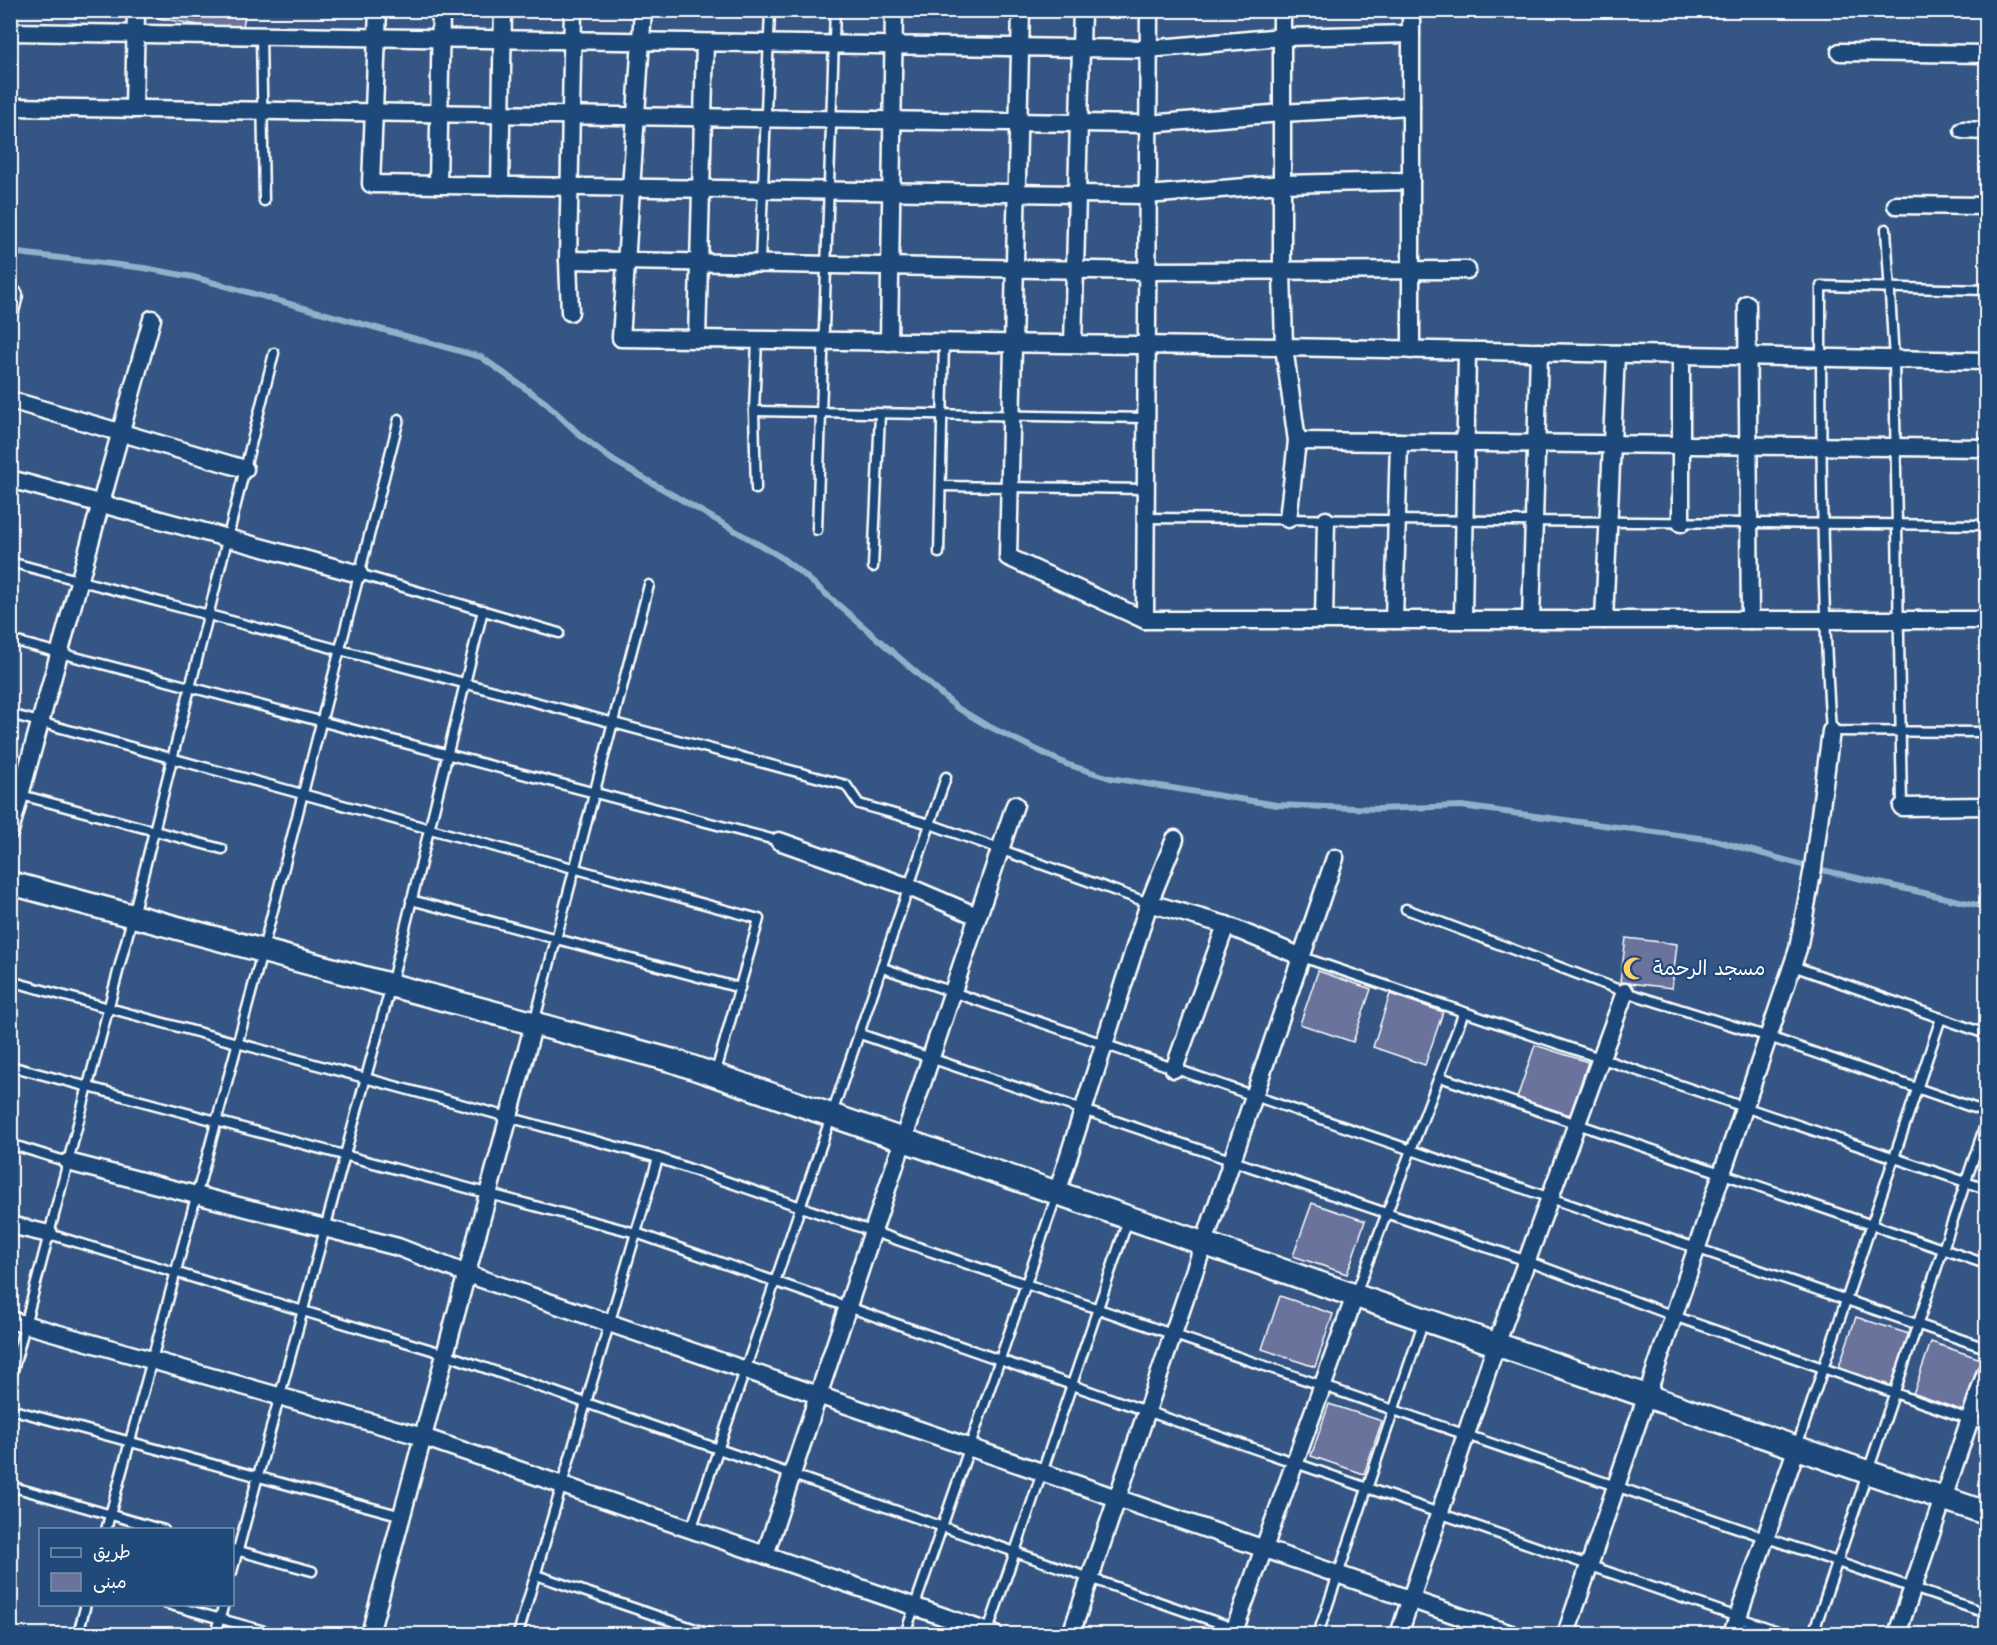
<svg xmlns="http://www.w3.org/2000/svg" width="1997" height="1645" font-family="'Comic Neue','Playpen Sans Arabic',sans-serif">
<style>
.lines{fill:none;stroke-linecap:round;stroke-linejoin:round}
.stream{stroke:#92b0ca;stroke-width:6}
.building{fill:#69739c;stroke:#fff;stroke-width:1.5}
.lane-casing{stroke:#fff;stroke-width:13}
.street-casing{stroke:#fff;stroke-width:21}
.secondary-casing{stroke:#fff;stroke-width:27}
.lane{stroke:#1f4a7a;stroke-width:8}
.street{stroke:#1f4a7a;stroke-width:16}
.secondary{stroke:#1f4a7a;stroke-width:22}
.labels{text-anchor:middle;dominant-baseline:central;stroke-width:4.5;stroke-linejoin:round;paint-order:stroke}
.poi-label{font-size:20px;fill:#fff;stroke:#1f4a7a;text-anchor:start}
</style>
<rect width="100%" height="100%" fill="#355684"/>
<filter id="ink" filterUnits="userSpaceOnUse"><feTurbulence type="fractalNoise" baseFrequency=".0167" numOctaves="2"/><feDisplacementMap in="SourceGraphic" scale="12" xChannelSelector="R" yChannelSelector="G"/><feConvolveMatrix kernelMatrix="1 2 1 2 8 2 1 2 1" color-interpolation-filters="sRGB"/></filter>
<g filter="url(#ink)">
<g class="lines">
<polyline class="stream" points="10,252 144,268 193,277 481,357 546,403 581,436 614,461 779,556 804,575 956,707 986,725 1066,764 1110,778 1277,805 1378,809 1461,806 1714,840 1813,868 1986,907"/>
</g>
<g class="building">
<polygon points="158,10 246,10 242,32 156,18"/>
<polygon points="1626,938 1677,944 1672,988 1620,982"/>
<polygon points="1318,971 1371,989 1353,1042 1300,1024"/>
<polygon points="1390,994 1443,1012 1425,1065 1373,1047"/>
<polygon points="1535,1045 1588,1062 1570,1115 1517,1098"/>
<polygon points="1312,1203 1365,1221 1347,1274 1293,1256"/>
<polygon points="1280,1296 1333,1314 1315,1367 1262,1349"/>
<polygon points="1856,1317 1909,1334 1891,1387 1838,1369"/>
<polygon points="1931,1342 1984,1360 1966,1412 1913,1394"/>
<polygon points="1329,1404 1382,1421 1364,1474 1311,1456"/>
</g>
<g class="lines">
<defs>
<g id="lane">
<polyline points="261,36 264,201"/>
<polyline points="1886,229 1894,359 1902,807"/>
<polyline points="760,264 770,10"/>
<path d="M1986 290 1821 286C1821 434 1821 583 1831 731L1986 732"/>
<polyline points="754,411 1146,418"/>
<polyline points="941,486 1146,489"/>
<polyline points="756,489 754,411 757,340"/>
<polyline points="1146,518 1986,525"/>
<polyline points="817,530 835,10"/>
<polyline points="939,553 944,342"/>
<polyline points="10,562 846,785 859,804 930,824 1149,903"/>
<polyline points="873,567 880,414"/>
<polyline points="359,574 559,633"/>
<polyline points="10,640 779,841"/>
<polyline points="10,714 759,919 715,1075"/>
<polyline points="10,792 222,849"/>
<polyline points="411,900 740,988"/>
<polyline points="1406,909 1625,992 1769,1037 1986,1112"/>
<polyline points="1302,957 1986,1189"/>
<polyline points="1793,966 1986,1034"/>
<polyline points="883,968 1986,1348"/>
<polyline points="10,981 658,1158 1986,1613"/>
<polyline points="534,1023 649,585"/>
<polyline points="860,1034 1527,1261 1674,1316 1986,1425"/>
<polyline points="10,1066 636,1233 1786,1634"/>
<polyline points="1440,1077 1986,1264"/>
<polyline points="10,1144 68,1162"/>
<polyline points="49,1234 445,1354 1251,1634"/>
<polyline points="1355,1296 1464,1012"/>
<polyline points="10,1382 133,915 274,353"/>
<polyline points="10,1409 402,1516"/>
<polyline points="1797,1446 1941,1018"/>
<polyline points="10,1486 164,1530"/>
<polyline points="106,1530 263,949 399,419"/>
<polyline points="691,1530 946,777"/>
<polyline points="232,1549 312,1571"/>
<polyline points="232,1572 391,985 483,610"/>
<polyline points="536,1575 710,1634"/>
<polyline points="167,1604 275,1634"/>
<polyline points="78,1634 86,1604"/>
<polyline points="215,1634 224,1604"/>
<polyline points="518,1634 658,1158"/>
<polyline points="905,1634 1057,1194"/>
<polyline points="987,1634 1128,1220"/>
<polyline points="1318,1634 1424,1320"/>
<polyline points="1813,1634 1986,1122"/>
</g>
<g id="street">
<polyline points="378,10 371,184 1147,195 1282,184 1411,181"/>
<polyline points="643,10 621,338 1284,347 1986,361"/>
<polyline points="1021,10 1008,557 1145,620 1986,620"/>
<polyline points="1282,10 1282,271 1284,347 1297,441 1288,519"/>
<polyline points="10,32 1148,49 1282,37 1411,34"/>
<polyline points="1840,52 1986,54"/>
<polyline points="10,107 1148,124 1281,113 1411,106"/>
<polyline points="134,109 136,10"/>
<polyline points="1963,130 1986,131"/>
<polyline points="438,185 441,10"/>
<polyline points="500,186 503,10"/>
<polyline points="1896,205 1986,206"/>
<polyline points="568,260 1147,271 1467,270"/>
<polyline points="1747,304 1750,620"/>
<polyline points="10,311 14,295"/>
<polyline points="570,312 568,260 573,10"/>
<polyline points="697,339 705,43"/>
<polyline points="889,342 894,10"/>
<polyline points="1073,344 1082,10"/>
<polyline points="1411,350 1411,10"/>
<polyline points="1681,355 1681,523"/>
<polyline points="10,400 245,469"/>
<polyline points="1297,441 1986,448"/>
<polyline points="10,479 359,574"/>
<polyline points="1145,620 1149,10"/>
<polyline points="1324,620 1326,520"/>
<polyline points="1394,620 1399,442"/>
<polyline points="1463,620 1467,351"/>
<polyline points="1531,620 1539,352"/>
<polyline points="1604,620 1616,354"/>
<polyline points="1902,807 1986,806"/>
<polyline points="10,831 152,319"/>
<polyline points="779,841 909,887 977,916"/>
<polyline points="1149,903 1226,925 1302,957"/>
<polyline points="1174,1069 1226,925"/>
<polyline points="68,1162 398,1247 467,1274 1511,1634"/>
<polyline points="1057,1193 1149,903 1175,839"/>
<polyline points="10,1225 49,1234"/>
<polyline points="10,1320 423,1437 994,1634"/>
<polyline points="765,1555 1015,805"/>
<polyline points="370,1634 534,1023"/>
<polyline points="1071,1634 1335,858"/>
<polyline points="1233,1634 1355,1296"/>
<polyline points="1399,1634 1496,1345 1625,992"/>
<polyline points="1566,1634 1798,949 1813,868 1831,731"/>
<polyline points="1732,1634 1796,1450"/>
<polyline points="1897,1634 1986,1372"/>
</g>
<polyline id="secondary" points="10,883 674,1061 1986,1513"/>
</defs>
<use href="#lane" class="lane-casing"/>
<use href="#street" class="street-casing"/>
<use href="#secondary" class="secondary-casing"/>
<use href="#lane" class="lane"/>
<use href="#street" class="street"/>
<use href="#secondary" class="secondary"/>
</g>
</g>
<defs>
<symbol id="mosque-bare" viewBox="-9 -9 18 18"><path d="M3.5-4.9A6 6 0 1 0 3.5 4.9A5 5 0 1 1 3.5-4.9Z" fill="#ffd166" stroke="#1f4a7a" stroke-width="2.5" paint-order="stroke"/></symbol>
</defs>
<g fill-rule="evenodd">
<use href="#mosque-bare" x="1618" y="952" width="33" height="33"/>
</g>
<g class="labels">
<g class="poi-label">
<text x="1653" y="968">مسجد الرحمة</text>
</g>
</g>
<rect width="1997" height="1645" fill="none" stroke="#1f4a7a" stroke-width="36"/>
<rect x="18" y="18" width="1961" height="1609" fill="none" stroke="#fff" stroke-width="2" filter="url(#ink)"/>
<rect x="39" y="1528" width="195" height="78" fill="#1f4a7a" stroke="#7992af" stroke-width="1.5"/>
<rect x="51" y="1548" width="30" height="9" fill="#1f4a7a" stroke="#7992af" stroke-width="1.5"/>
<text x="93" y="1558" font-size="18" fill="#ffffff">طريق</text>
<rect x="51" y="1573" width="30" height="18" fill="#69739c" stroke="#7992af" stroke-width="1.5"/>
<text x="93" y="1588" font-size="18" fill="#ffffff">مبنى</text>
</svg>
